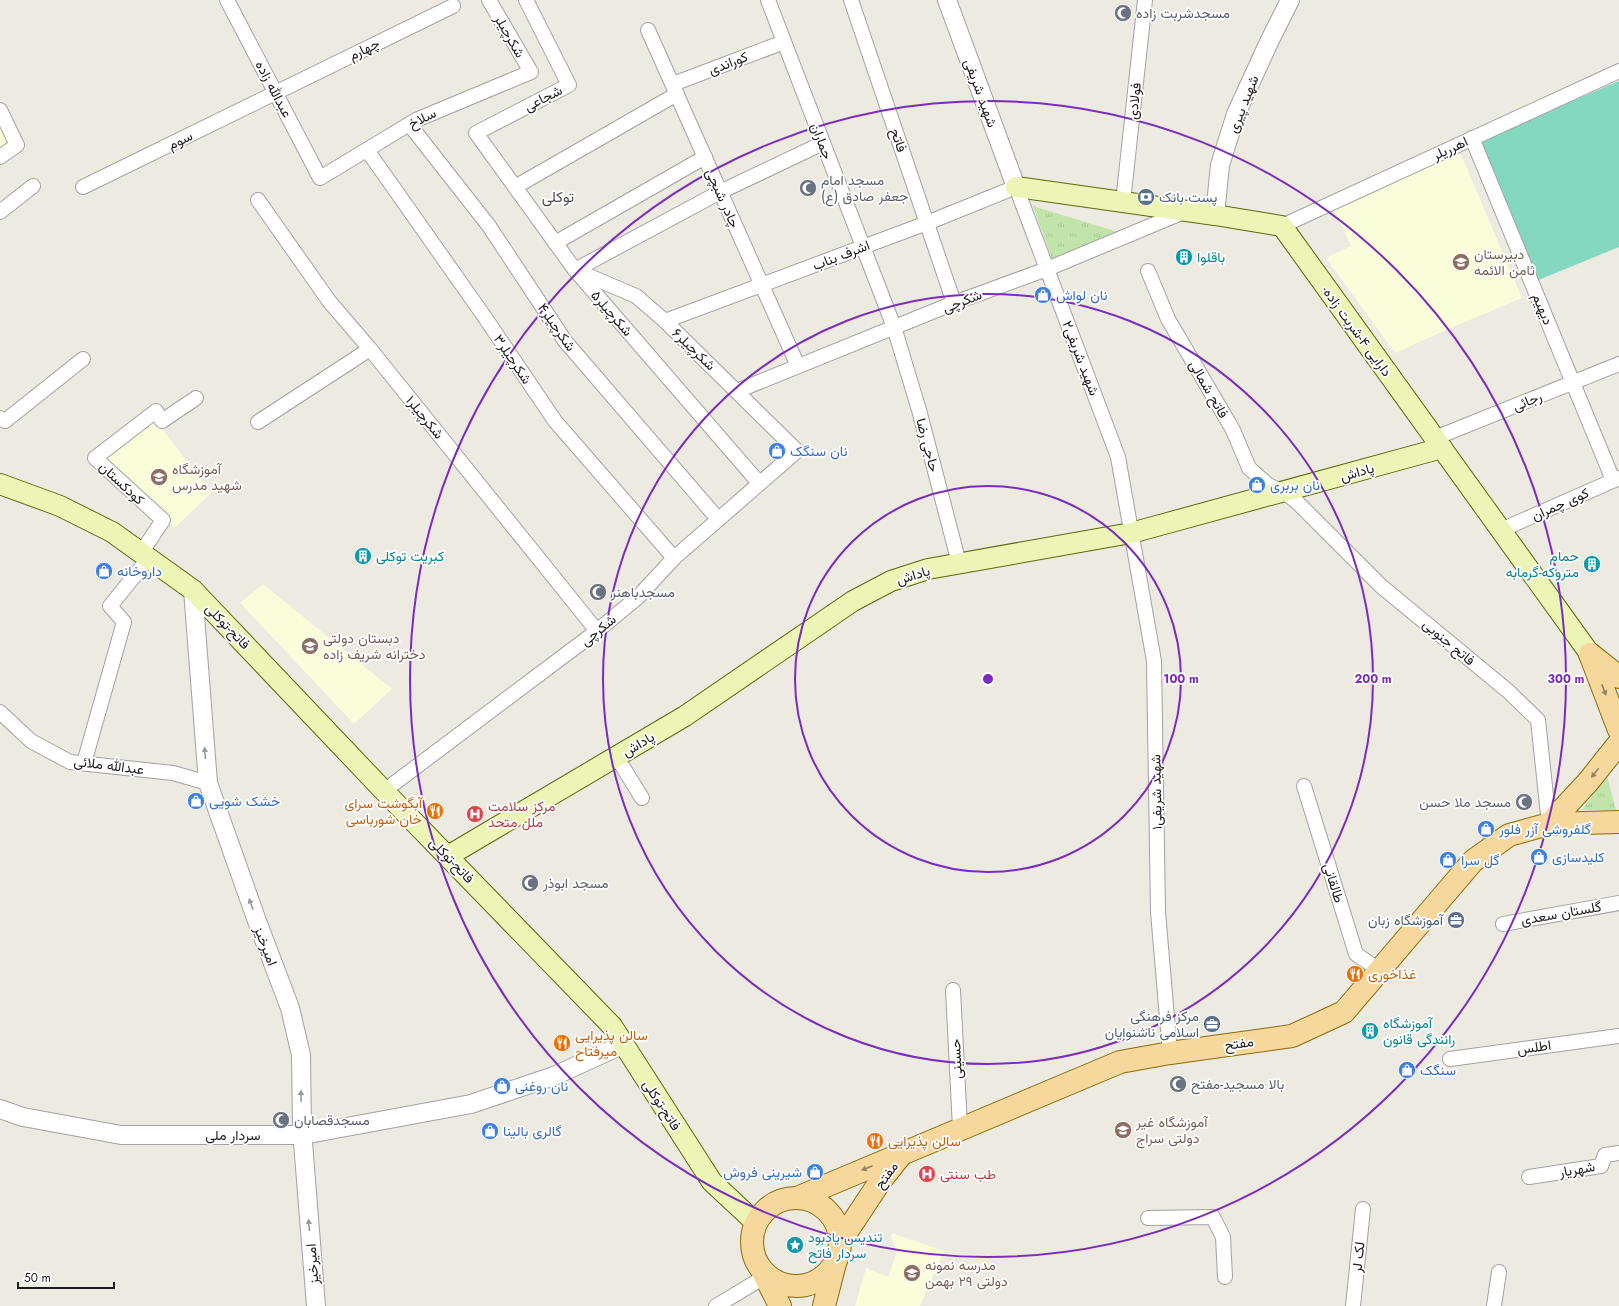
<svg xmlns="http://www.w3.org/2000/svg" width="1619" height="1306" viewBox="0 0 1619 1306" font-family="Jost,Vazirmatn,sans-serif">
<style>
.education{fill:#f9fdda}
.grass{fill:url(#grass-tufts)}
.pitch{fill:#83d8bf}
.lines{fill:none;stroke-linecap:round;stroke-linejoin:round}
.minor-casing{stroke:#a2a2a2;stroke-width:16}
.tertiary-casing{stroke:#a2a2a2;stroke-width:20}
.secondary-casing{stroke:#566a0b;stroke-width:22}
.primary-casing{stroke:#8a6c08;stroke-width:24}
.minor{stroke:#fff;stroke-width:14}
.tertiary{stroke:#fff;stroke-width:18}
.secondary{stroke:#ecf5b6;stroke-width:20}
.primary{stroke:#f6d89d;stroke-width:22}
.oneway{fill:#938362}
.oneway2{fill:#989898}
.ring{fill:none;stroke:#7b2cbf;stroke-width:2}
.labels{text-anchor:middle;stroke-width:3.5;stroke-linejoin:round;paint-order:stroke}
.worship-label{font-size:14px;fill:#5b616d;stroke:#fff;text-anchor:start}
.street-label{font-size:14px;fill:#1b1b1b;stroke:#fff}
.service-label{font-size:14px;fill:#4e5e75;stroke:#fff;text-anchor:end}
.education-label{font-size:14px;fill:#785e54;stroke:#fff;text-anchor:start}
.culture-label{font-size:14px;fill:#0d838f;stroke:#fff;text-anchor:start}
.shop-label{font-size:14px;fill:#366cbe;stroke:#fff;text-anchor:start}
.food-label{font-size:14px;fill:#c56008;stroke:#fff;text-anchor:start}
.health-label{font-size:14px;fill:#be3a42;stroke:#fff;text-anchor:start}
.neighbourhood-label{font-size:15px;fill:#4e4e4e;stroke:#fff}
.centre{fill:#7b2cbf;stroke:#fff;stroke-width:2}
.ring-label{font-size:12px;text-anchor:middle;font-weight:bold;fill:#7b2cbf;stroke:#fff;stroke-width:3.5;stroke-linejoin:round;paint-order:stroke}
</style>
<defs>
<pattern id="grass-tufts" width="24" height="20" patternUnits="userSpaceOnUse"><rect width="24" height="20" fill="#c0e4a9"/><path d="M3 7l-1-3M5 7V3M7 7l1-3M15 17l-1-3M17 17v-4M19 17l1-3" fill="none" stroke="#a4c391"/></pattern>
</defs>
<rect width="100%" height="100%" fill="#eceae1"/>
<g class="education">
<polygon points="0,120 11,143 0,151"/>
<polygon points="1460,152 1522,298 1446,330 1395,353 1326,258 1351,246 1334,209"/>
<polygon points="154,418 211,493 175,528 103,461"/>
<polygon points="263,584 392,689 354,724 240,603"/>
<polygon points="892,1233 944,1251 920,1306 855,1306 866,1268 888,1277 897,1252 891,1237"/>
</g>
<g class="grass">
<polygon points="1033,206 1118,232 1052,259"/>
<polygon points="1607,776 1616,810 1582,810"/>
</g>
<polygon class="pitch" points="1619,81 1619,247 1536,281 1477,142"/>
<g class="lines">
<defs>
<g id="minor">
<polyline points="227,0 320,178 416,120 531,72 489,0"/>
<polyline points="526,0 569,85 476,133 575,270 759,483"/>
<polyline points="768,0 894,327 919,410 959,563"/>
<polyline points="851,0 954,303"/>
<polyline points="648,30 798,366"/>
<polyline points="673,84 784,42"/>
<polyline points="0,110 17,145 0,157"/>
<polyline points="409,124 489,226 565,341 718,519"/>
<polyline points="1472,138 1613,480"/>
<polyline points="367,150 484,316 555,421 674,558"/>
<polyline points="83,187 453,6"/>
<polyline points="515,187 677,94"/>
<polyline points="258,200 329,301 370,349 597,631"/>
<polyline points="1123,202 1145,0"/>
<polyline points="0,212 33,186"/>
<polyline points="1282,226 1619,71"/>
<polyline points="555,243 705,157"/>
<polyline points="575,270 720,192 823,143"/>
<polyline points="1148,271 1168,319 1233,430 1249,468 1268,485 1284,492 1297,502 1381,586 1508,691 1538,720 1549,824"/>
<polyline points="665,321 927,223 1016,187 1118,457 1154,661 1158,912 1170,1053"/>
<polyline points="737,391 954,303 1047,269 1186,211"/>
<polyline points="0,418 5,421 83,359"/>
<polyline points="258,422 370,349"/>
<polyline points="1435,438 1619,364"/>
<polyline points="1501,530 1619,478"/>
<polyline points="141,553 163,520 95,458 156,411 162,421 196,398"/>
<polyline points="0,712 31,741 70,762 173,773 208,783"/>
<polyline points="616,756 642,798"/>
<polyline points="84,763 124,622 110,606 149,558"/>
<polyline points="1304,786 1356,954 1379,970"/>
<polyline points="384,791 597,631 638,597 674,558 797,451 665,321 636,296 575,270"/>
<polyline points="1503,924 1619,903"/>
<polyline points="953,990 960,1128"/>
<polyline points="1450,1059 1619,1036"/>
<polyline points="1529,1177 1601,1166 1605,1155 1619,1153"/>
<polyline points="1148,1218 1213,1217 1223,1237 1225,1277"/>
<polyline points="716,1306 766,1276"/>
<polyline points="1353,1306 1363,1209"/>
<polyline points="1494,1306 1499,1272"/>
</g>
<g id="tertiary">
<polyline points="947,0 1016,187"/>
<polyline points="1215,215 1220,165 1236,114 1270,40 1290,0"/>
<polyline points="193,590 208,783 257,921 290,1008 301,1055 302,1130 316,1306"/>
<polyline points="0,1109 23,1117 121,1135 303,1135 471,1104 554,1076 624,1044"/>
</g>
<g id="secondary">
<polyline points="1016,187 1215,215 1282,226 1590,654"/>
<polyline points="0,484 60,506 112,532 193,590 384,791 612,1026 712,1182 756,1223"/>
<polyline points="448,856 685,716 853,601 891,581 928,569 1131,533 1442,448"/>
</g>
<g id="primary">
<polyline points="1590,654 1619,730"/>
<polyline points="1590,654 1619,677"/>
<polyline points="1549,824 1588,782 1619,743"/>
<polyline points="797,1198 1120,1062 1170,1053 1292,1036 1344,1012 1473,861 1509,835 1549,824 1619,822"/>
<circle cx="796" cy="1242" r="44"/>
<polyline points="840,1242 881,1180 901,1155"/>
<polyline points="763,1272 780,1306"/>
<polyline points="824,1306 835,1263"/>
</g>
</defs>
<use href="#minor" class="minor-casing"/>
<use href="#tertiary" class="tertiary-casing"/>
<use href="#secondary" class="secondary-casing"/>
<use href="#primary" class="primary-casing"/>
<use href="#minor" class="minor"/>
<use href="#tertiary" class="tertiary"/>
<use href="#secondary" class="secondary"/>
<use href="#primary" class="primary"/>
</g>
<defs><path id="oneway-solid" d="M-6-.8H1V-3.2L6.5 0L1 3.2V.8H-6Z"/></defs>
<g class="oneway">
<use href="#oneway-solid" transform="translate(1604 690) rotate(69)"/>
<use href="#oneway-solid" transform="translate(1595 773) rotate(128)"/>
<use href="#oneway-solid" transform="translate(867 1168) rotate(157)"/>
</g>
<g class="oneway2">
<use href="#oneway-solid" transform="translate(205 753) rotate(-94)"/>
<use href="#oneway-solid" transform="translate(251 904) rotate(-110)"/>
<use href="#oneway-solid" transform="translate(301 1096) rotate(-91)"/>
<use href="#oneway-solid" transform="translate(309 1225) rotate(-94)"/>
</g>
<g class="ring">
<circle cx="988" cy="679" r="193"/>
<circle cx="988" cy="679" r="385"/>
<circle cx="988" cy="679" r="578"/>
</g>
<defs>
<symbol id="mosque-disc" viewBox="-11 -11 22 22"><circle r="9.5" fill="#6b7280" stroke="#fff"/><path d="M3.5-4.9A6 6 0 1 0 3.5 4.9A5 5 0 1 1 3.5-4.9Z" fill="#fff"/></symbol>
<symbol id="bank-disc" viewBox="-11 -11 22 22"><circle r="9.5" fill="#5c6f8a" stroke="#fff"/><path d="M-6-4H6V4H-6ZM0-2.3a2.3 2.3 0 1 0 0 4.6a2.3 2.3 0 1 0 0-4.6Z" fill="#fff"/></symbol>
<symbol id="building-disc" viewBox="-11 -11 22 22"><circle r="9.5" fill="#0f9aa8" stroke="#fff"/><path d="M-4-6H4V6H1V3H-1V6H-4ZM-2.5-4.3h1.7v1.8h-1.7ZM.8-4.3h1.7v1.8H.8ZM-2.5-1h1.7V.8h-1.7ZM.8-1h1.7V.8H.8Z" fill="#fff"/></symbol>
<symbol id="school-disc" viewBox="-11 -11 22 22"><circle r="9.5" fill="#8d6e63" stroke="#fff"/><path d="M0-5L7-2L0 1L-7-2ZM-4 1L0 2.5L4 1V4Q0 6-4 4Z" fill="#fff"/></symbol>
<symbol id="shop-disc" viewBox="-11 -11 22 22"><circle r="9.5" fill="#3f7fe0" stroke="#fff"/><path d="M-5-2.5h2.3a2.7 3.5 0 0 1 5.4 0H5L5.5 6h-11ZM-1.5-2.5h3a1.5 2.3 0 0 0-3 0Z" fill="#fff"/></symbol>
<symbol id="restaurant-disc" viewBox="-11 -11 22 22"><circle r="9.5" fill="#e8710a" stroke="#fff"/><path d="M-5-6h1v4h1v-4h1v4h1v-4h1v5L-1.5 .5V6h-2V.5L-5-1ZM5-6V6H3V1.5H1.5Q1.5-4 5-6Z" fill="#fff"/></symbol>
<symbol id="hospital-disc" viewBox="-11 -11 22 22"><circle r="9.5" fill="#e0444e" stroke="#fff"/><path d="M-5-5h3v3.5h4V-5h3V5h-3V1.5h-4V5h-3Z" fill="#fff"/></symbol>
<symbol id="office-disc" viewBox="-11 -11 22 22"><circle r="9.5" fill="#5c6f8a" stroke="#fff"/><path d="M-6-3h4V-5.5h4V-3h4V5H-6ZM-1-4.5V-3h2v-1.5ZM-6 0V1H6V0Z" fill="#fff"/></symbol>
<symbol id="sight-disc" viewBox="-11 -11 22 22"><circle r="9.5" fill="#0f9aa8" stroke="#fff"/><path d="M0-6L1.8-2.2L6-1.7L2.9 1.2L3.7 5.4L0 3.3L-3.7 5.4L-2.9 1.2L-6-1.7L-1.8-2.2Z" fill="#fff"/></symbol>
</defs>
<g fill-rule="evenodd">
<use href="#mosque-disc" x="1113" y="3" width="20" height="20"/>
<use href="#mosque-disc" x="798" y="178" width="20" height="20"/>
<use href="#bank-disc" x="1136" y="187" width="20" height="20"/>
<use href="#building-disc" x="1174" y="247" width="20" height="20"/>
<use href="#school-disc" x="1451" y="252" width="20" height="20"/>
<use href="#shop-disc" x="1033" y="285" width="20" height="20"/>
<use href="#shop-disc" x="767" y="441" width="20" height="20"/>
<use href="#school-disc" x="149" y="467" width="20" height="20"/>
<use href="#shop-disc" x="1247" y="475" width="20" height="20"/>
<use href="#building-disc" x="353" y="546" width="20" height="20"/>
<use href="#building-disc" x="1582" y="554" width="20" height="20"/>
<use href="#shop-disc" x="94" y="561" width="20" height="20"/>
<use href="#mosque-disc" x="588" y="582" width="20" height="20"/>
<use href="#school-disc" x="300" y="636" width="20" height="20"/>
<use href="#shop-disc" x="186" y="791" width="20" height="20"/>
<use href="#mosque-disc" x="1514" y="792" width="20" height="20"/>
<use href="#restaurant-disc" x="425" y="801" width="20" height="20"/>
<use href="#hospital-disc" x="465" y="804" width="20" height="20"/>
<use href="#shop-disc" x="1476" y="819" width="20" height="20"/>
<use href="#shop-disc" x="1529" y="847" width="20" height="20"/>
<use href="#shop-disc" x="1438" y="850" width="20" height="20"/>
<use href="#mosque-disc" x="520" y="873" width="20" height="20"/>
<use href="#office-disc" x="1446" y="910" width="20" height="20"/>
<use href="#restaurant-disc" x="1345" y="964" width="20" height="20"/>
<use href="#office-disc" x="1202" y="1014" width="20" height="20"/>
<use href="#building-disc" x="1360" y="1021" width="20" height="20"/>
<use href="#restaurant-disc" x="552" y="1033" width="20" height="20"/>
<use href="#shop-disc" x="1397" y="1060" width="20" height="20"/>
<use href="#mosque-disc" x="1168" y="1074" width="20" height="20"/>
<use href="#shop-disc" x="492" y="1076" width="20" height="20"/>
<use href="#mosque-disc" x="271" y="1110" width="20" height="20"/>
<use href="#school-disc" x="1113" y="1120" width="20" height="20"/>
<use href="#shop-disc" x="480" y="1121" width="20" height="20"/>
<use href="#restaurant-disc" x="865" y="1131" width="20" height="20"/>
<use href="#shop-disc" x="805" y="1162" width="20" height="20"/>
<use href="#hospital-disc" x="917" y="1164" width="20" height="20"/>
<use href="#sight-disc" x="785" y="1235" width="20" height="20"/>
<use href="#school-disc" x="902" y="1263" width="20" height="20"/>
</g>
<g class="labels">
<g class="worship-label">
<text x="1136" y="18">مسجدشربت زاده</text>
<text x="821" y="185">مسجد امام<tspan x="821" dy="16">جعفر صادق (ع)</tspan></text>
<text x="611" y="597">مسجدباهنر</text>
<text x="1511" y="807" text-anchor="end">مسجد ملا حسن</text>
<text x="543" y="888">مسجد ابوذر</text>
<text x="1191" y="1089">بالا مسجید-مفتح</text>
<text x="294" y="1125">مسجدقصابان</text>
</g>
<g class="street-label">
<text transform="translate(510 36) rotate(60)" y="5">شکرچیلر</text>
<text transform="translate(364 49) rotate(-26)" y="5">چهارم</text>
<text transform="translate(728 63) rotate(-21)" y="5">کوراندی</text>
<text transform="translate(274 89) rotate(62)" y="5">عبدالله زاده</text>
<text transform="translate(981 93) rotate(70)" y="5">شهید شریفى</text>
<text transform="translate(543 98) rotate(-27)" y="5">شجاعی</text>
<text transform="translate(1134 101) rotate(-84)" y="5">فولادی</text>
<text transform="translate(1243 104) rotate(-68)" y="5">شهید پیری</text>
<text transform="translate(422 118) rotate(-26)" y="5">سلاخ</text>
<text transform="translate(180 140) rotate(-26)" y="5">سوم</text>
<text transform="translate(899 140) rotate(71)" y="5">فاتح</text>
<text transform="translate(822 141) rotate(69)" y="5">جماران</text>
<text transform="translate(1450 148) rotate(-25)" y="5">اهرریلر</text>
<text transform="translate(723 198) rotate(66)" y="5">چادر شبچی</text>
<text transform="translate(841 255) rotate(-21)" y="5">اشرف بناب</text>
<text transform="translate(962 301) rotate(-21)" y="5">شکرچی</text>
<text transform="translate(1543 309) rotate(68)" y="5">دیهیم</text>
<text transform="translate(612 313) rotate(49)" y="5">شکرچیلر۵</text>
<text transform="translate(557 327) rotate(55)" y="5">شکرچیلر۴</text>
<text transform="translate(1357 331) rotate(54)" y="5">-دارایی ۴-شربت زاده</text>
<text transform="translate(694 349) rotate(44)" y="5">شکرچیلر۶</text>
<text transform="translate(1081 358) rotate(69)" y="5">شهید شریفی۲</text>
<text transform="translate(513 359) rotate(56)" y="5">شکرچیلر۳</text>
<text transform="translate(1209 389) rotate(60)" y="5">فاتح شمالی</text>
<text transform="translate(1527 401) rotate(-22)" y="5">رجائی</text>
<text transform="translate(425 417) rotate(51)" y="5">شکرچیلر۱</text>
<text transform="translate(928 445) rotate(75)" y="5">حاجی رضا</text>
<text transform="translate(1357 472) rotate(-16)" y="5">پاداش</text>
<text transform="translate(122 483) rotate(43)" y="5">کودکستان</text>
<text transform="translate(1560 504) rotate(-24)" y="5">کوی چمران</text>
<text transform="translate(913 575) rotate(-17)" y="5">پاداش</text>
<text transform="translate(228 626) rotate(46)" y="5">فاتح-توکلی</text>
<text transform="translate(598 630) rotate(-39)" y="5">شکرچی</text>
<text transform="translate(1449 642) rotate(40)" y="5">فاتح جنوبی</text>
<text transform="translate(638 744) rotate(-31)" y="5">پاداش</text>
<text transform="translate(109 765) rotate(7)" y="5">عبدالله ملائی</text>
<text transform="translate(1156 792) rotate(-91)" y="5">شهید شریفی۱</text>
<text transform="translate(452 860) rotate(46)" y="5">فاتح-توکلی</text>
<text transform="translate(1334 883) rotate(73)" y="5">طالقانی</text>
<text transform="translate(1561 913) rotate(-10)" y="5">گلستان سعدی</text>
<text transform="translate(266 946) rotate(69)" y="5">امیرخیز</text>
<text transform="translate(1239 1043) rotate(-8)" y="5">مفتح</text>
<text transform="translate(1534 1047) rotate(-8)" y="5">اطلس</text>
<text transform="translate(956 1059) rotate(-93)" y="5">حسینی</text>
<text transform="translate(662 1105) rotate(57)" y="5">فاتح-توکلی</text>
<text x="233" y="1140">سردار ملی</text>
<text transform="translate(1577 1169) rotate(-10)" y="5">شهریار</text>
<text transform="translate(886 1175) rotate(-53)" y="5">مفتح</text>
<text transform="translate(1358 1257) rotate(-84)" y="5">لک لر</text>
<text transform="translate(312 1264) rotate(-94)" y="5">امیرخیز</text>
</g>
<g class="service-label">
<text x="1159" y="202" text-anchor="start">پست بانک</text>
<text x="1443" y="925">آموزشگاه زبان</text>
<text x="1199" y="1021">مرکز فرهنگی<tspan x="1199" dy="16">اسلامی ناشنوایان</tspan></text>
</g>
<g class="education-label">
<text x="1474" y="259">دبیرستان<tspan x="1474" dy="16">ثامن الائمه</tspan></text>
<text x="172" y="474">آموزشگاه<tspan x="172" dy="16">شهید مدرس</tspan></text>
<text x="323" y="643">دبستان دولتی<tspan x="323" dy="16">دخترانه شریف زاده</tspan></text>
<text x="1136" y="1127">آموزشگاه غیر<tspan x="1136" dy="16">دولتی سراج</tspan></text>
<text x="925" y="1270">مدرسه نمونه<tspan x="925" dy="16">دولتی ۲۹ بهمن</tspan></text>
</g>
<g class="culture-label">
<text x="1197" y="262">باقلوا</text>
<text x="376" y="561">کبریت توکلی</text>
<text x="1579" y="561" text-anchor="end">حمام<tspan x="1579" dy="16">متروکه-گرمابه</tspan></text>
<text x="1383" y="1028">آموزشگاه<tspan x="1383" dy="16">رانندگی قانون</tspan></text>
<text x="808" y="1242">تندیس یادبود<tspan x="808" dy="16">سردار فاتح</tspan></text>
</g>
<g class="shop-label">
<text x="1056" y="300">نان لواش</text>
<text x="790" y="456">نان سنگک</text>
<text x="1270" y="490">نان بربری</text>
<text x="117" y="576">داروخانه</text>
<text x="209" y="806">خشک شویی</text>
<text x="1499" y="834">گلفروشی آزر فلور</text>
<text x="1552" y="862">کلیدسازی</text>
<text x="1461" y="865">گل سرا</text>
<text x="1420" y="1075">سنگک</text>
<text x="515" y="1091">نان روغنی</text>
<text x="503" y="1136">گالری بالینا</text>
<text x="802" y="1177" text-anchor="end">شیرینی فروش</text>
</g>
<g class="food-label">
<text x="422" y="808" text-anchor="end">آبگوشت سرای<tspan x="422" dy="16">خان شورباسی</tspan></text>
<text x="1368" y="979">غذاخوری</text>
<text x="575" y="1040">سالن پذیرایی<tspan x="575" dy="16">میرفتاح</tspan></text>
<text x="888" y="1146">سالن پذیرایی</text>
</g>
<g class="health-label">
<text x="488" y="811">مرکز سلامت<tspan x="488" dy="16">ملل متحد</tspan></text>
<text x="940" y="1179">طب سنتی</text>
</g>
<g class="neighbourhood-label">
<text x="558" y="202">توکلی</text>
</g>
</g>
<circle cx="988" cy="679" r="6" class="centre"/>
<g class="ring-label">
<text x="1181" y="683">100 m</text>
<text x="1373" y="683">200 m</text>
<text x="1566" y="683">300 m</text>
</g>
<path d="M18 1282v6h96v-6" fill="none" stroke="#1b1b1b" stroke-width="2"/>
<text x="24" y="1282" font-size="12" fill="#1b1b1b" stroke="#ffffff" stroke-width="3" paint-order="stroke">50 m</text>
</svg>
